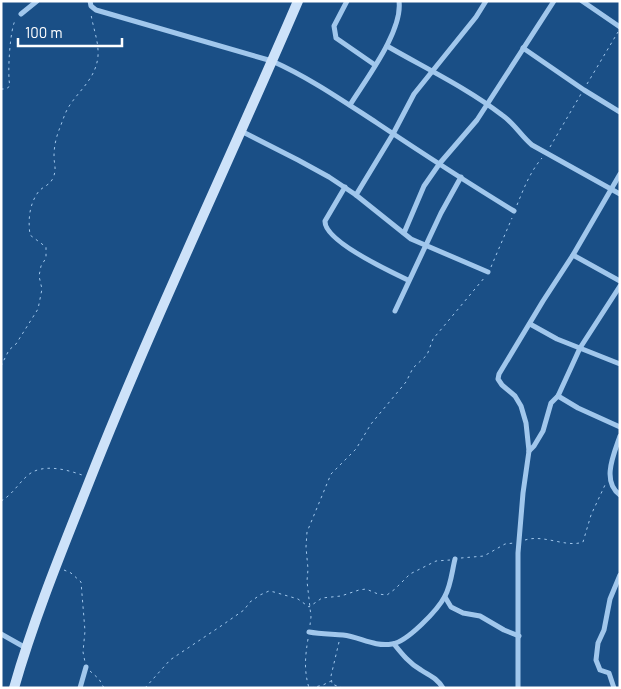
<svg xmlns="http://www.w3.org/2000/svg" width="621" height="689" viewBox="0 0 621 689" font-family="Barlow,sans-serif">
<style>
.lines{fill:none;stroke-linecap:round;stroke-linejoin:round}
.path{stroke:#a1c7ec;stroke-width:1;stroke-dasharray:2.5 4;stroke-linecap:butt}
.minor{stroke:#a1c7ec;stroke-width:5}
.secondary{stroke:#cde2f9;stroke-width:10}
</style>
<rect width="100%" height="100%" fill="#1a4f86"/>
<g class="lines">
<g class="path">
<polyline points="587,84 618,32"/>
<path d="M1,89H6L10,86C7,76 10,26 16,19"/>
<polyline points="550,147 581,94"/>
<path d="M517,205C524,188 530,172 542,158"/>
<polyline points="491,267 512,218"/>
<path d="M1,366L9,350L16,344L38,309L42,289L39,276L41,266L46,258V247L30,235C28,220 29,204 39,191C44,186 50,185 53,178C57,169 54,165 54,156C54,147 56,138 59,130C62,123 64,115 68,108C78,91 96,79 98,56C99,42 93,28 91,14"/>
<path d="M1,501C12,495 18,484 27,476C41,463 65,469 82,475"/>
<path d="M525,540C544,534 566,548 583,542L591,515L605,485"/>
<polyline points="461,558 484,556 505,544 514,543"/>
<polyline points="64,570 71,573 81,582 85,631 83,652 85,662"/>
<polyline points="310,625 311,617 307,581 308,569 306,547 307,532 331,474 356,449 371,424 406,382 413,368 427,355 433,339 485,277"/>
<path d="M308,639C305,657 304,671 309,688"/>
<polyline points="339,642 331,676 332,684 342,688"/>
<polyline points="90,671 99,679 104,688"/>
<polyline points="145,688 170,660 221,626 244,610 250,602 260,595 269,591 274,592 298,599 309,607 322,598 341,596 359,590 366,589 378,594 387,595 395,589 410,574 436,561 450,560"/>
<polyline points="311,688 323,685 331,681"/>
</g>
<g class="minor">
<path d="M90,1L91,6L96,10L272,61C310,78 343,101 377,123C422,153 468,183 514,211"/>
<polyline points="347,1 334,26 336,38 375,65"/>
<polyline points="582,1 620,27"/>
<polyline points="21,14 37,1"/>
<path d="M387,46C425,68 467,88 502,115C514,123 521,136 532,145L620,194"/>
<polyline points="523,48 584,90 620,112"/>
<path d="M350,105C366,79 403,31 399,1"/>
<polyline points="241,131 298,160 329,177 356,195 411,239 488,272"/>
<path d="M345,187L325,221C324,241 391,272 408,280"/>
<polyline points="356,195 393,134 414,94 476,17 486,1"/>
<polyline points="404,233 424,186 440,163 477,120 554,1"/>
<polyline points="573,255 620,281"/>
<polyline points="395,311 441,213 461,177"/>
<polyline points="530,324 557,339 620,364"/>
<polyline points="558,396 578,408 620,427"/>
<path d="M620,436C614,454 601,481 620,495"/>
<polyline points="529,451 534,446 543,431 551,403 558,396 580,348 620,286"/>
<polyline points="445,597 451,607 463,613 480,616 504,630 519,636"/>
<path d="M309,632C320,634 332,634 343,635C360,637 374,647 392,644C407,642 438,610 445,596C451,585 452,571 455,559"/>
<polyline points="1,634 26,648"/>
<path d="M394,644C402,654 410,664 421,670C430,676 437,678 443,688"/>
<polyline points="80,688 86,667"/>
<polyline points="518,688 518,553 523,493 529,451 526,423 521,406 515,396 502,385 498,379 499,374 543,301 573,255 620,174"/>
<polyline points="614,688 609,673 600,670 596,660 598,643 604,630 610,599 620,575"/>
</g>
<path class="secondary" d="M14,688C34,618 62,550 89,482C153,320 229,162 298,1"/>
</g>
<rect width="621" height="689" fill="none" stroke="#ffffff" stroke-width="5"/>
<path d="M18 38v8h104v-8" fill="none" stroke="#ffffff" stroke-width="2.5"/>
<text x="25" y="38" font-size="15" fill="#ffffff" stroke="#1a4f86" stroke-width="4" paint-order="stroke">100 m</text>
</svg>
